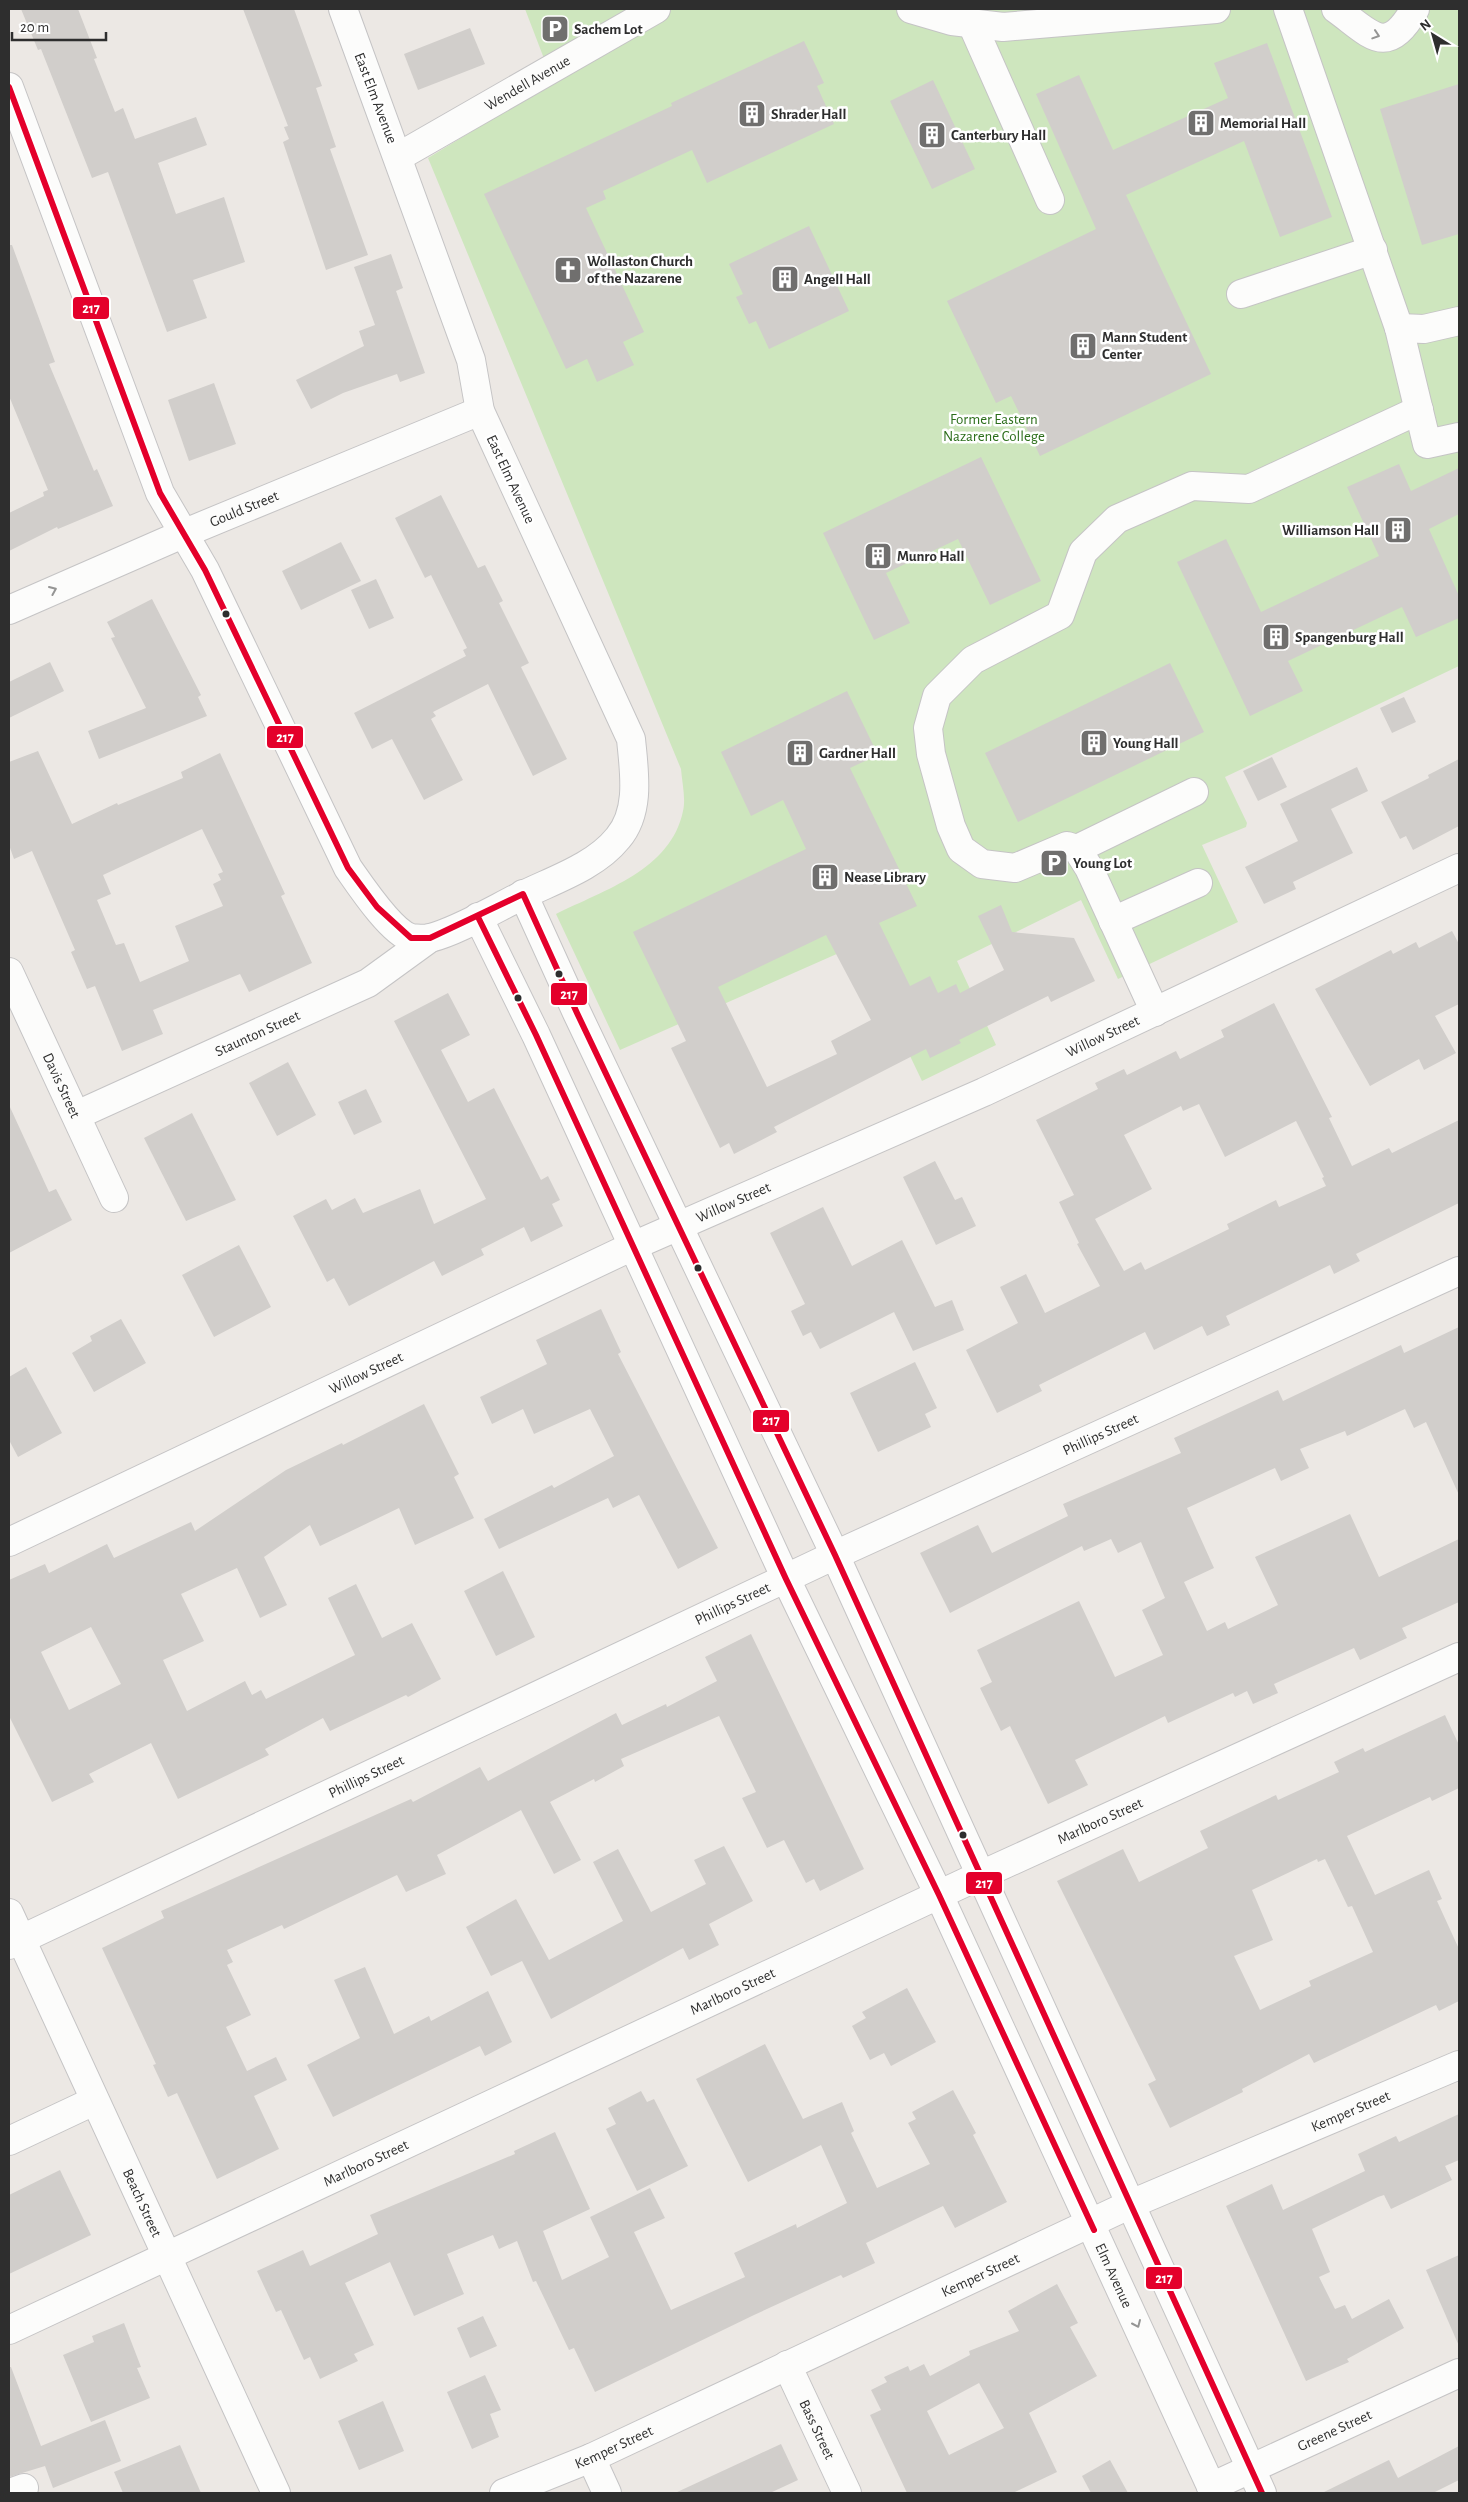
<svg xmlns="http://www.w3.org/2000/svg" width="1468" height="2502" viewBox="0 0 1468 2502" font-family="'Alegreya Sans',sans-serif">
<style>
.green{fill:#cee6be}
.building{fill:#d1cecb;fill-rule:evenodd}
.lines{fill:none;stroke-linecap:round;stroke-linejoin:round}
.minor-casing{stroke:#c5c4c5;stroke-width:30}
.minor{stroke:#fcfcfb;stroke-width:28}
.bus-1-casing{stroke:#fff;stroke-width:10}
.bus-1{stroke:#e4002b;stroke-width:6}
.oneway{stroke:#959594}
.bus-dot{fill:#2e2e2e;stroke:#fff;stroke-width:2}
.labels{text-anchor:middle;stroke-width:5;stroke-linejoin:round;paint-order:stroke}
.poi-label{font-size:15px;font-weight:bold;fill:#2e2e2e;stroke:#fff;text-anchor:start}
.street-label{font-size:15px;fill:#2e2e2e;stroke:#fff}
.park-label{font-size:15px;fill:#2c6e1b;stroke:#fff}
.line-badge{stroke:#fff;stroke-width:2}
.badge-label{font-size:14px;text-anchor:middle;font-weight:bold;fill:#fff}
</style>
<rect width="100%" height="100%" fill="#ece8e4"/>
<path class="green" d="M525,9H1459V666L1225,777L1247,823L1246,827L1202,845L1238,922L1118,979L1081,900L957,961L996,1045L922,1081L857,945L620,1050L556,914C604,890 671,870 683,811C686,799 682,782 681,769L428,158L553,82Z"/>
<g class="building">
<polygon points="21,9 78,9 97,58 94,59 115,112 123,108 135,139 196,117 207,145 158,163 176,214 224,197 245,262 193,280 207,318 167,332 108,172 92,178 41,49 38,50"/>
<polygon points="243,9 294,9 322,86 316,88 336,147 330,149 368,255 326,270 283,142 289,139 284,127 288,126"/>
<polygon points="470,28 485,64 418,90 404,54"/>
<polygon points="804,41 824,83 817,86 834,124 707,183 692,150 603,191 606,199 586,208 644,332 623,342 634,365 597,382 587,359 566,369 484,194 672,106 671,103"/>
<polygon points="1267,43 1332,217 1280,237 1244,141 1126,195 1211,374 1040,456 1011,396 996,403 947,301 1096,229 1036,94 1079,75 1113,150 1228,98 1214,63"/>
<polygon points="933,80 975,169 932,189 890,101"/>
<polygon points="1459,84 1459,234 1422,245 1380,109"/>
<polygon points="809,226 849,311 769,349 756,321 749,324 736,297 743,294 729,264"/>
<polygon points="9,245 12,245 55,362 49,364 94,471 97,469 113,506 58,529 57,527 9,551 9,513 44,496 43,492 48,490 9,396"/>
<polygon points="391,254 403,288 396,291 425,373 400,382 397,374 343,393 311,409 296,380 364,346 359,331 375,325 354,267"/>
<polygon points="214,383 236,444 189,461 168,400"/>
<polygon points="981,457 1041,581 990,605 958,539 886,573 910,623 874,640 823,533"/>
<polygon points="1399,464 1411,491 1459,468 1459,514 1429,529 1459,596 1459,618 1416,637 1402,607 1288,661 1303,691 1250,716 1177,562 1226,539 1261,612 1379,556 1347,487"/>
<polygon points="441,495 478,568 485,565 503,601 499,603 529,663 521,667 567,759 533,776 488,684 433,712 436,716 431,719 463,780 424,800 392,739 372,749 354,713 466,656 463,650 467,648 431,575 425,578 395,518"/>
<polygon points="341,542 361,581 301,610 282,571"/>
<polygon points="376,579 394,618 369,629 351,590"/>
<polygon points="152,599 201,695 198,697 207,716 99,759 88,731 146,708 111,638 115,637 107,622"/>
<polygon points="50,662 64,691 9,718 9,682"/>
<polygon points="1170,663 1204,732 1018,822 985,753"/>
<path d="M847,691L878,755L850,768L917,906L879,923L910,986L930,976L938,993L956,984L960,993L1004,970L978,916L1001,905L1012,932L1074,938L1095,981L1051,1002L1048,996L959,1040L961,1043L930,1058L926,1049L774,1127L777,1132L734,1154L729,1143L720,1148L671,1048L686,1041L633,932L806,849L783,800L751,816L721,752ZM826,935L871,1020L831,1041L837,1054L767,1087L718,987Z"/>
<polygon points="1404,697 1416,722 1392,733 1380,708"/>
<path d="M38,751L72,824L117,803L118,805L183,778L181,772L220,753L285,894L281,896L312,963L249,992L240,974L153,1010L163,1034L122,1051L95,986L87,989L71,952L75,950L32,851L14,859L9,845V762ZM202,829L223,872L218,874L221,880L213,884L223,906L175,926L189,961L140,982L124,943L116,945L97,900L111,894L103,875Z"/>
<polygon points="1272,757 1287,787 1258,801 1243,771"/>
<polygon points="1459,759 1459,826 1413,850 1406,836 1400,839 1381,802 1429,778 1428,775"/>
<polygon points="1357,767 1368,791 1331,809 1353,853 1293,882 1296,889 1264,904 1245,867 1298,841 1280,804"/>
<polygon points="1452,931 1459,944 1459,1004 1435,1016 1456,1053 1424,1070 1419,1059 1370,1086 1315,989 1391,950 1393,954 1416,942 1419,948"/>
<polygon points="448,993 470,1035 441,1050 468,1102 494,1088 541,1180 548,1176 560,1200 552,1204 563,1226 531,1242 524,1227 481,1249 484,1255 442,1276 434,1261 349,1306 334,1278 327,1282 293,1216 326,1199 332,1210 355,1198 363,1213 420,1189 434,1224 486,1199 394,1021"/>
<path d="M1274,1003L1332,1117L1329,1118L1352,1166L1389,1148L1392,1153L1459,1120V1203L1356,1254L1360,1261L1334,1274L1330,1265L1226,1316L1230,1325L1207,1336L1202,1326L1154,1350L1145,1332L1039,1385L1042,1391L997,1413L966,1350L1018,1323L1000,1287L1026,1274L1045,1313L1100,1286L1077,1244L1079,1243L1059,1202L1074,1195L1036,1120L1098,1089L1095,1083L1124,1069L1127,1075L1176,1051L1180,1059L1224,1037L1221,1030ZM1199,1104L1225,1157L1296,1121L1324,1177L1322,1178L1326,1186L1279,1207L1276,1200L1227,1224L1229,1229L1145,1270L1141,1262L1124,1271L1095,1219L1152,1189L1124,1135L1181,1106L1183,1111Z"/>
<polygon points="288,1062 316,1115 277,1136 249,1083"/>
<polygon points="366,1089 382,1122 354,1135 338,1102"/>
<polygon points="9,1105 49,1192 56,1189 72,1220 9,1253"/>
<polygon points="192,1113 236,1200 186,1221 144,1138"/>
<polygon points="935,1161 955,1200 962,1197 976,1226 936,1245 903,1177"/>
<polygon points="823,1207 852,1266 902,1240 935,1307 952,1300 964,1330 913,1351 894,1312 820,1349 811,1332 803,1336 791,1311 805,1304 770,1233"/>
<polygon points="239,1245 271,1307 214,1337 182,1275"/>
<polygon points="601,1309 621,1352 618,1354 718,1548 678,1569 639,1495 613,1508 608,1498 499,1549 484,1519 552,1485 554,1488 614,1456 590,1409 534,1434 523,1409 492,1424 480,1397 547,1364 536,1340"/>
<polygon points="121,1319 146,1363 94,1392 72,1353 92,1341 90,1336"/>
<polygon points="1459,1327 1459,1495 1426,1422 1414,1428 1405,1409 1347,1436 1345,1431 1300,1449 1309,1468 1281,1481 1275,1468 1187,1508 1214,1568 1184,1582 1207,1631 1225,1622 1228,1629 1278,1605 1255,1557 1350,1514 1379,1577 1459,1539 1459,1602 1402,1628 1407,1638 1360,1660 1354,1648 1274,1684 1278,1693 1253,1704 1247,1691 1235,1697 1233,1693 1168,1723 1165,1716 1075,1760 1088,1785 1048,1804 1010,1726 1001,1731 980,1688 992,1682 977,1650 1079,1601 1115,1677 1163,1655 1142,1610 1165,1598 1141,1542 1118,1553 1111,1539 1084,1551 1082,1546 950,1613 920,1553 978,1525 992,1553 1068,1516 1063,1504 1181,1453 1174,1438 1278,1390 1283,1401 1401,1345 1404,1353"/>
<polygon points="915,1362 937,1408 925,1414 931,1427 878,1452 850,1393"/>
<polygon points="26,1367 62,1433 18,1457 9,1440 9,1377"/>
<path d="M424,1404L459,1474L454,1477L474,1518L415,1545L399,1508L320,1546L310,1525L264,1557L287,1605L260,1618L237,1568L181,1594L204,1641L163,1660L187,1711L245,1681L252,1695L261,1690L266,1699L355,1655L328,1598L356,1584L382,1638L412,1623L441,1679L408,1697L406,1695L330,1731L323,1718L265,1749L269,1755L178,1799L151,1743L89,1774L94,1782L52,1802L9,1716V1580L45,1564L49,1573L107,1544L114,1558L191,1522L195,1531L286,1470L342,1443L343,1445ZM91,1627L121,1684L69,1710L41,1652Z"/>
<polygon points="503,1571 535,1637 496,1656 464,1591"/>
<polygon points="751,1634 864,1869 820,1891 814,1879 806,1883 784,1840 767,1848 742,1798 756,1792 719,1716 621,1759 624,1766 595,1782 594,1779 550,1802 581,1860 554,1874 521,1810 437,1855 446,1874 406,1892 397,1875 284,1929 282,1925 227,1950 233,1962 227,1965 251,2015 226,2027 247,2071 276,2057 287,2080 254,2096 279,2149 217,2179 177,2093 168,2097 153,2065 156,2064 102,1948 164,1918 161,1911 411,1799 413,1802 480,1767 488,1781 616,1713 622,1725 666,1704 667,1707 717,1681 705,1657"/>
<path d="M1445,1715L1459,1745V1788L1432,1801L1430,1797L1347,1836L1375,1895L1429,1870L1442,1899L1437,1901L1459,1949V2001L1439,2011L1436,2005L1314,2063L1309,2054L1242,2089L1243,2092L1170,2128L1148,2084L1156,2080L1057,1881L1123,1849L1139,1882L1208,1848L1200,1831L1276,1795L1278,1800L1339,1772L1334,1762L1363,1748L1365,1752ZM1317,1859L1318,1862L1325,1859L1348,1907L1352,1906L1373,1952L1309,1981L1311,1986L1260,2010L1234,1956L1273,1940L1252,1890Z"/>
<polygon points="724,1846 753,1901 709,1924 719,1945 689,1960 683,1948 551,2019 522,1961 491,1976 466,1927 516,1899 549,1960 623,1921 593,1862 618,1849 651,1912 706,1884 694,1860"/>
<polygon points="365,1967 394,2034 429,2016 431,2021 488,1991 512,2042 485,2056 480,2046 333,2117 307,2065 360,2038 334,1980"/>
<polygon points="907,1988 936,2042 891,2066 884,2053 870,2060 852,2026 866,2018 862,2012"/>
<polygon points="765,2044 803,2119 842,2102 854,2131 851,2133 877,2188 930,2164 908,2123 916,2119 912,2112 953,2090 976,2133 973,2135 1007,2202 955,2228 943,2206 866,2243 875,2263 843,2278 841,2275 754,2315 595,2392 574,2348 569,2350 536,2281 533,2282 517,2241 499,2249 493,2235 447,2254 464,2294 414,2316 390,2262 345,2283 374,2345 354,2354 358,2361 320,2379 310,2357 304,2360 281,2310 276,2312 257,2271 303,2250 310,2266 378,2234 370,2215 515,2154 514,2151 555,2132 590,2209 543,2231 562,2280 609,2257 590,2217 650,2188 665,2218 634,2232 671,2310 745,2277 734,2253 796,2224 797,2228 847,2203 821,2145 748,2182 696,2079"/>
<polygon points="641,2091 647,2102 654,2099 688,2166 637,2191 606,2129 616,2124 608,2108"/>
<polygon points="1459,2114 1459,2160 1445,2166 1452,2180 1391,2209 1384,2195 1378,2197 1312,2229 1330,2272 1319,2277 1335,2309 1345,2305 1352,2319 1389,2299 1404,2328 1347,2359 1349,2362 1306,2381 1226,2206 1272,2184 1283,2210 1365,2171 1358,2154 1396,2136 1399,2142"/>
<polygon points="60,2170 91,2235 9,2274 9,2195"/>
<polygon points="1459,2255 1459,2346 1426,2270"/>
<path d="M1057,2284L1078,2323L1070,2327L1097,2376L1029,2413L1057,2472L1013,2493H907L870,2415L881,2410L871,2390L887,2382L884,2377L908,2366L910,2371L924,2364L930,2376L970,2355L969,2351L1019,2331L1008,2311ZM979,2383L1004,2428L949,2455L927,2411Z"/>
<polygon points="483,2316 497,2346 470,2358 457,2328"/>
<polygon points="124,2323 141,2367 137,2368 150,2398 91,2422 63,2355 94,2342 92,2336"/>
<polygon points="9,2367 11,2367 41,2446 105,2420 121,2461 53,2488 45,2466 9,2477"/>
<polygon points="485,2375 501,2410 490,2414 499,2437 472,2449 447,2392"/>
<polygon points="383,2401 404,2451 359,2470 338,2421"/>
<polygon points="781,2444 798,2480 770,2493 675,2493"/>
<polygon points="180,2445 201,2493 123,2493 114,2472"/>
<polygon points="1459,2446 1459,2480 1433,2493 1322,2493 1389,2460 1398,2478"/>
<polygon points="1110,2460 1128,2493 1091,2493 1082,2476"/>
</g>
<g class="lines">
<defs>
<g id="minor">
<polyline points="911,9 952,21 1003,27 1216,9"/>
<polyline points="1288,9 1399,328 1427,444 1459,437"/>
<path d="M1336,9C1372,35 1386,58 1415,9"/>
<polyline points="972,24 1050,200"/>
<path d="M9,87L160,493L205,570L348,868C360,885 391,932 411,938C416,939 426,939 430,938C455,932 493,910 517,898C550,881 594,868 618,838C641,811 634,771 631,739L480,411L471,360L343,9"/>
<path id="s1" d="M398,157L656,9"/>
<polyline points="1241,294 1373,250"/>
<polyline points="1399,328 1424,329 1459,321"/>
<path id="s2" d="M9,610L185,533L480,411"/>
<polyline points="1077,849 1194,792"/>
<polyline points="523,894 577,1013 835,1555 1262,2493"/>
<path id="s3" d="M478,917L536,1035L786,1579L939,1895L1214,2493"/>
<polyline points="1113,921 1198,883"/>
<path id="s4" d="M9,972L114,1198"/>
<polyline points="1155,1012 1089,868 1077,849 1067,846 1015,868 982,864 961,849 951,826 931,754 928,728 937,696 973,660 1060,615 1083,552 1117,519 1192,486 1249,489 1419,410"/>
<path id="s5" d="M77,1115L368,983L430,938"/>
<path id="s6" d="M9,1542L633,1246L984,1092L1459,868"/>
<path id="s7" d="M9,1913L276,2493"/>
<path id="s8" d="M9,1945L835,1555L1459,1271"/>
<polyline points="9,2141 94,2101"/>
<path id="s9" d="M9,2330L981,1875L1459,1657"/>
<path id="s10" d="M787,2365L847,2493"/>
<polyline points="591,2458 607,2493"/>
<path id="s11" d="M1211,2487L1459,2373"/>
<polyline points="10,2493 24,2488"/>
<path id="s12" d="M504,2493L591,2458L1131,2204L1459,2065"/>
</g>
</defs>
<use href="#minor" class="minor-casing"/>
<use href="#minor" class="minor"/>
<defs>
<g id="bus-1">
<polyline points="9,87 160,493 205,570 348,868 377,907 411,938 430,938 523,894 577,1013 835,1555 1262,2493"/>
<polyline points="478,917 536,1035 786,1579 939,1895 1094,2230"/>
</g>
</defs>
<use href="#bus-1" class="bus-1-casing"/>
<use href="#bus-1" class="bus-1"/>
</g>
<defs><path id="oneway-chevron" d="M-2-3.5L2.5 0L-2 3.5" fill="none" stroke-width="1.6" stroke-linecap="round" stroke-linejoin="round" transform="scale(1.25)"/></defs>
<g class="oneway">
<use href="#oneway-chevron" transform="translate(1376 35) rotate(18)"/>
<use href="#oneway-chevron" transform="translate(53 590) rotate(-23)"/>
<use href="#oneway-chevron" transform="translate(1137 2324) rotate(66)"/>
</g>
<defs>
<symbol id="parking-square" viewBox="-11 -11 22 22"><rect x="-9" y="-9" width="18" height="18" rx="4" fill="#706f6e" stroke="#fff"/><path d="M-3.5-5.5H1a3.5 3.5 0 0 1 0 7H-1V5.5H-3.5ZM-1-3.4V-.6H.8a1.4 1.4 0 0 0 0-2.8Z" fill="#fff"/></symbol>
<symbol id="building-square" viewBox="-11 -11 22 22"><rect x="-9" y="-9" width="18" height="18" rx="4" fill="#706f6e" stroke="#fff"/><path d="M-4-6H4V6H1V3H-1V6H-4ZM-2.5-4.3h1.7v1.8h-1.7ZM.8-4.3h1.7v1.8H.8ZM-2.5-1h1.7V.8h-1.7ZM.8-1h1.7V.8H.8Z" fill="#fff"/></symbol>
<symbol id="church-square" viewBox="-11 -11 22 22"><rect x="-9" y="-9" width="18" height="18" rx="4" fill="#706f6e" stroke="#fff"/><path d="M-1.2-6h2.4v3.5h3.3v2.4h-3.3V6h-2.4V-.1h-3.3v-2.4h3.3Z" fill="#fff"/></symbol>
</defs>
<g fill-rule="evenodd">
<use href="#parking-square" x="539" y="13" width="32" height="32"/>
<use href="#building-square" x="736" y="98" width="32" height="32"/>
<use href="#building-square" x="1185" y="107" width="32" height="32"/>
<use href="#building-square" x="916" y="119" width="32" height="32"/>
<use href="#church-square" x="552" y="254" width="32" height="32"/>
<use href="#building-square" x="769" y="263" width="32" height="32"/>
<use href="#building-square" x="1067" y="330" width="32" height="32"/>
<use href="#building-square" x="1382" y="514" width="32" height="32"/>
<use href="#building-square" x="862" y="540" width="32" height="32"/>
<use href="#building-square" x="1260" y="621" width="32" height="32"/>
<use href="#building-square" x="1078" y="727" width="32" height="32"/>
<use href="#building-square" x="784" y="737" width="32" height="32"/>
<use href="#parking-square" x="1038" y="847" width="32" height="32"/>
<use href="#building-square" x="809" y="861" width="32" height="32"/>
</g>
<g class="bus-dot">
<circle cx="226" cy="614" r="4.5"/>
<circle cx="559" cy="974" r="4.5"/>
<circle cx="518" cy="998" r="4.5"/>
<circle cx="698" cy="1268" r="4.5"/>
<circle cx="963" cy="1835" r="4.5"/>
</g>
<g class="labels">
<g class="poi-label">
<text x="574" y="34">Sachem Lot</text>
<text x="771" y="119">Shrader Hall</text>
<text x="1220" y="128">Memorial Hall</text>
<text x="951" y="140">Canterbury Hall</text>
<text x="587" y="266">Wollaston Church<tspan x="587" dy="17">of the Nazarene</tspan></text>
<text x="804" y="284">Angell Hall</text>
<text x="1102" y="342">Mann Student<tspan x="1102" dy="17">Center</tspan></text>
<text x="1379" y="535" text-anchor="end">Williamson Hall</text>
<text x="897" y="561">Munro Hall</text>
<text x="1295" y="642">Spangenburg Hall</text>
<text x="1113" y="748">Young Hall</text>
<text x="819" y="758">Gardner Hall</text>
<text x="1073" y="868">Young Lot</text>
<text x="844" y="882">Nease Library</text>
</g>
<g class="street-label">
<text dy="5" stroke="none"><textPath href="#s1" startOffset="149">Wendell Avenue</textPath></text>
<text transform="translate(376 98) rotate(69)" y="5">East Elm Avenue</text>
<text transform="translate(511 479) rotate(65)" y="5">East Elm Avenue</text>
<text dy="5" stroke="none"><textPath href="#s2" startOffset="256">Gould Street</textPath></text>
<text dy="5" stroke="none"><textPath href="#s5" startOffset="198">Staunton Street</textPath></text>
<text dy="5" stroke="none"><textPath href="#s6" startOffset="1205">Willow Street</textPath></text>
<text dy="5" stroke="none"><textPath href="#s4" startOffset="125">Davis Street</textPath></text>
<text dy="5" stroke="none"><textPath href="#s6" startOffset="800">Willow Street</textPath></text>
<text dy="5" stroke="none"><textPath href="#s6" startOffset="395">Willow Street</textPath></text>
<text dy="5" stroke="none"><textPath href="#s8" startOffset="1205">Phillips Street</textPath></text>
<text dy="5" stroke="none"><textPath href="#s8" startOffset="800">Phillips Street</textPath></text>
<text dy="5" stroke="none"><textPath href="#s8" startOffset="395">Phillips Street</textPath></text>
<text dy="5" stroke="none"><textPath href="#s9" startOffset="1204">Marlboro Street</textPath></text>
<text dy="5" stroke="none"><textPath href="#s9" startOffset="799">Marlboro Street</textPath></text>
<text dy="5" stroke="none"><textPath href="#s12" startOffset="929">Kemper Street</textPath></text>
<text dy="5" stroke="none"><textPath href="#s9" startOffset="394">Marlboro Street</textPath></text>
<text dy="5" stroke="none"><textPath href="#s7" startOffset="319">Beach Street</textPath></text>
<text dy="5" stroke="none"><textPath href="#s12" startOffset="524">Kemper Street</textPath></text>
<text dy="5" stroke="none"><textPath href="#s3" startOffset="1500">Elm Avenue</textPath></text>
<text dy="5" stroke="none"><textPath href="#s10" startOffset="71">Bass Street</textPath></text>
<text dy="5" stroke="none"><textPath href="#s11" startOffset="136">Greene Street</textPath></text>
<text dy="5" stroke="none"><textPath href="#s12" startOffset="119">Kemper Street</textPath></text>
</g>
<g class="park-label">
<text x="994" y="424">Former Eastern<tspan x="994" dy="17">Nazarene College</tspan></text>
</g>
</g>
<g class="line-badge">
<rect x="72" y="296" width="38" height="24" rx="5" fill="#e4002b"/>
<rect x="266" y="725" width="38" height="24" rx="5" fill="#e4002b"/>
<rect x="550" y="982" width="38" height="24" rx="5" fill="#e4002b"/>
<rect x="752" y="1409" width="38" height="24" rx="5" fill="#e4002b"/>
<rect x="965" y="1871" width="38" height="24" rx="5" fill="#e4002b"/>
<rect x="1145" y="2266" width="38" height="24" rx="5" fill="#e4002b"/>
</g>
<g class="badge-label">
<text x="91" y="313">217</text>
<text x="285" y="742">217</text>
<text x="569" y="999">217</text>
<text x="771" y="1425">217</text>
<text x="984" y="1888">217</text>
<text x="1164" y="2283">217</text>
</g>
<rect width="1468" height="2502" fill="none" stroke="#2e2e2e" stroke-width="20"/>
<g transform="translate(1433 35) rotate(323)" stroke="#ffffff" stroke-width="4" paint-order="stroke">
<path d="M0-4L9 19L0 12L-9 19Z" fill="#2e2e2e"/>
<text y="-8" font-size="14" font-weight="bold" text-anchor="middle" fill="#2e2e2e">N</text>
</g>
<path d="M12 32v8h94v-8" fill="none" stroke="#2e2e2e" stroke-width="2.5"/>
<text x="20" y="32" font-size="15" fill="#2e2e2e" stroke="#ffffff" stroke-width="4" paint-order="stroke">20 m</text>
</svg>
